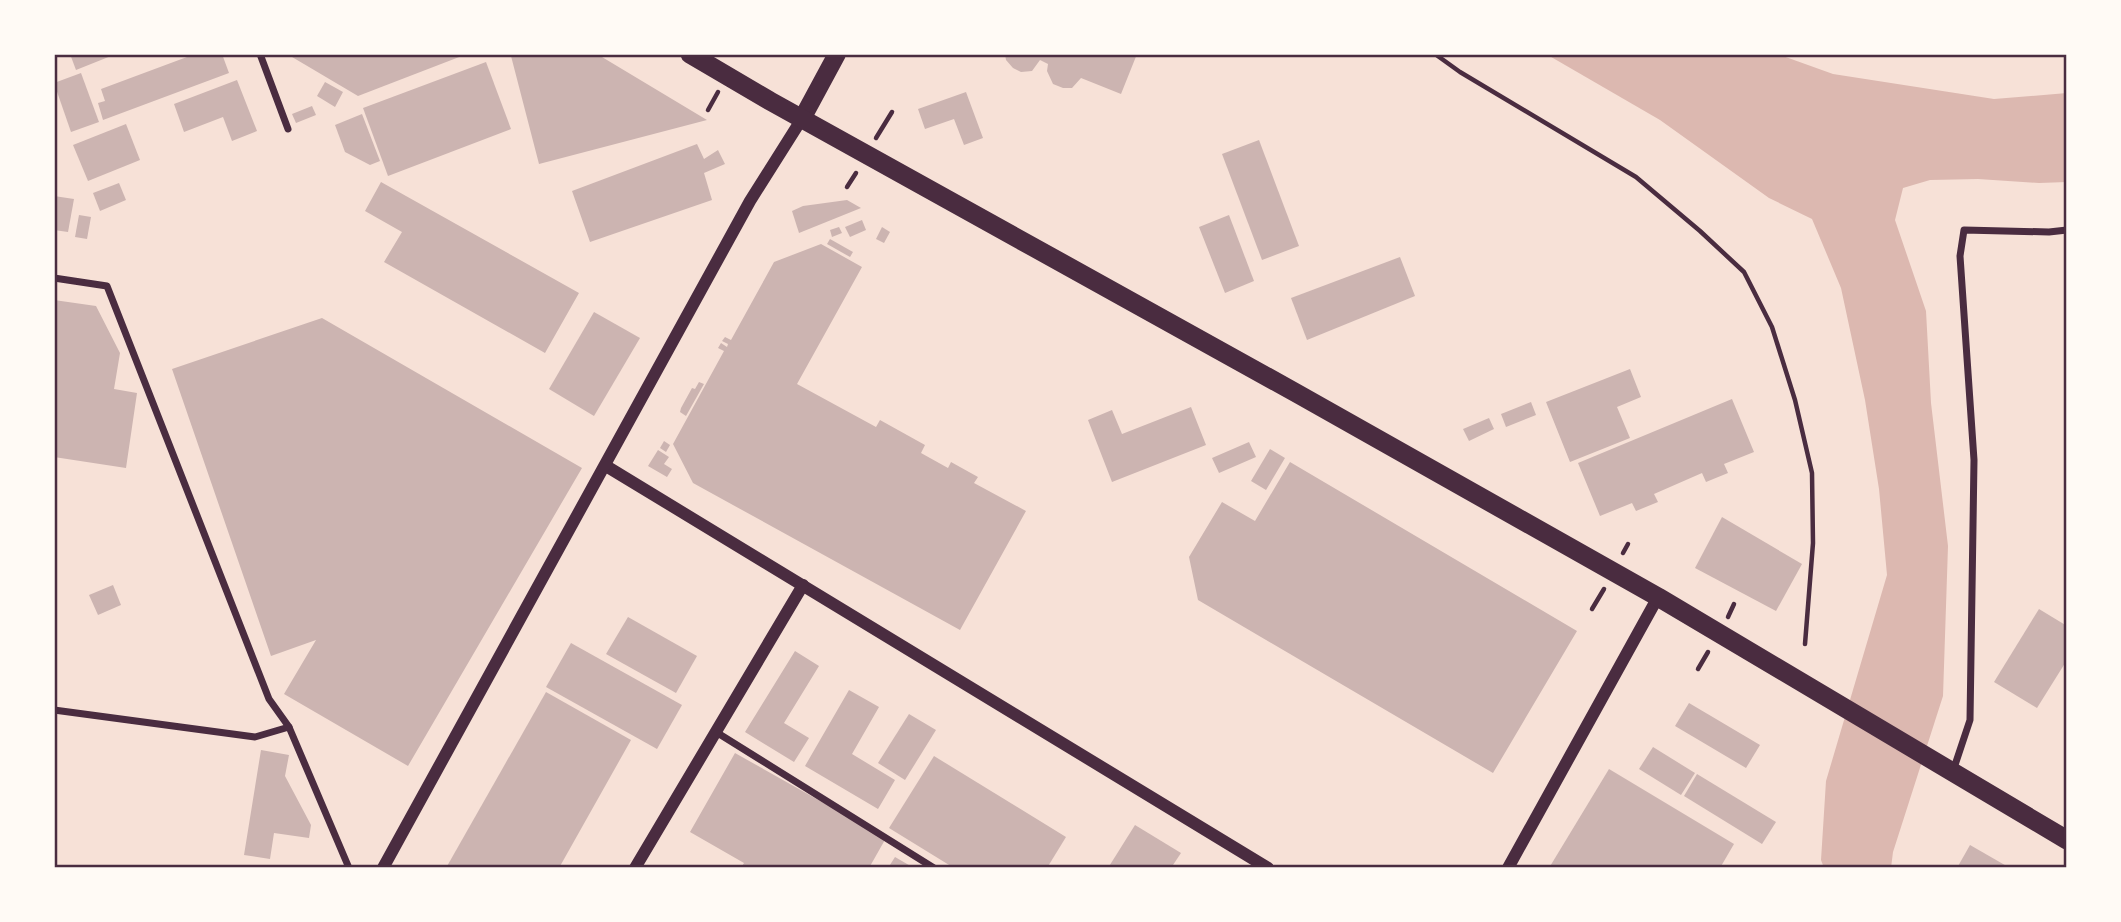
<svg xmlns="http://www.w3.org/2000/svg" width="2121" height="922" viewBox="0 0 2121 922" font-family="'Sofia Sans Condensed',sans-serif">
<style>
.water{fill:#dcb8b0}
.building{fill:#ccb4b1}
.lines{fill:none;stroke-linecap:round;stroke-linejoin:round}
.path{stroke:#4a2c40;stroke-width:4.5}
.minor{stroke:#4a2c40;stroke-width:7}
.tertiary{stroke:#4a2c40;stroke-width:12}
.primary{stroke:#4a2c40;stroke-width:18}
.trunk{stroke:#4a2c40;stroke-width:19}
.neatline{fill:none;stroke:#4a2c40;stroke-width:2.5}
</style>
<rect width="100%" height="100%" fill="#f7e1d7"/>
<polygon class="water" points="1546,54 1777,54 1833,74 1994,99 2067,93 2067,182 2039,183 1978,179 1930,180 1903,188 1895,220 1926,311 1931,403 1948,546 1943,696 1893,852 1891,868 1824,868 1821,860 1826,781 1887,575 1879,489 1865,400 1841,288 1812,219 1769,198 1660,120"/>
<g class="building">
<polygon points="70,54 116,54 76,70"/>
<polygon points="195,54 222,54 229,73 103,120 98,103 105,101 101,89"/>
<polygon points="287,54 467,54 358,96"/>
<polygon points="506,54 597,54 707,120 539,164 511,56"/>
<polygon points="1005,54 1137,54 1121,94 1081,78 1072,88 1063,88 1053,84 1047,71 1048,64 1040,60 1032,71 1021,72 1013,68 1006,60"/>
<polygon points="486,62 511,129 388,176 363,108"/>
<polygon points="81,73 99,122 71,132 54,83"/>
<polygon points="237,80 257,131 232,141 223,117 184,132 174,104"/>
<polygon points="325,82 343,92 335,107 317,96"/>
<polygon points="966,92 983,138 964,145 954,119 925,129 918,109"/>
<polygon points="312,106 316,115 296,123 292,114"/>
<polygon points="362,114 380,161 370,165 345,152 335,125"/>
<polygon points="126,124 140,160 88,181 73,145"/>
<polygon points="1259,140 1299,246 1262,260 1222,154"/>
<polygon points="697,144 704,159 718,150 725,164 704,173 712,200 590,242 572,191"/>
<polygon points="381,182 579,293 545,353 384,262 402,232 365,211"/>
<polygon points="119,183 126,200 100,211 93,193"/>
<polygon points="54,196 74,199 68,232 54,230"/>
<polygon points="847,200 861,208 799,233 792,211 803,206"/>
<polygon points="79,215 91,217 87,239 75,237"/>
<polygon points="1229,215 1254,281 1225,293 1199,227"/>
<polygon points="862,220 866,230 850,237 845,227"/>
<polygon points="839,227 842,233 832,237 830,230"/>
<polygon points="882,227 890,232 884,243 876,239"/>
<polygon points="830,239 853,252 850,257 827,244"/>
<polygon points="821,244 862,267 797,384 876,427 880,420 925,445 921,453 948,468 951,462 978,477 974,483 1026,511 960,630 693,483 673,444 724,351 718,348 721,343 727,347 728,344 722,341 725,337 731,340 774,262"/>
<polygon points="1400,257 1415,296 1307,340 1291,298"/>
<polygon points="54,300 96,306 120,353 114,389 137,393 126,468 54,457"/>
<polygon points="594,312 640,338 594,416 549,389"/>
<polygon points="322,318 582,468 408,766 284,694 316,640 271,656 172,369"/>
<polygon points="1630,369 1641,397 1617,407 1630,438 1570,462 1546,402"/>
<polygon points="699,382 704,384 686,416 680,412 681,408 692,388 695,389"/>
<polygon points="1732,399 1754,452 1724,464 1728,473 1706,482 1702,473 1654,494 1658,502 1636,511 1632,503 1600,516 1578,463"/>
<polygon points="1531,402 1536,415 1506,427 1501,414"/>
<polygon points="1191,407 1206,445 1112,482 1088,420 1112,410 1122,434"/>
<polygon points="1489,418 1494,429 1469,441 1463,429"/>
<polygon points="664,441 670,445 666,452 660,448"/>
<polygon points="1249,442 1256,457 1219,473 1212,458"/>
<polygon points="1270,449 1285,458 1266,490 1251,481"/>
<polygon points="658,450 669,457 664,464 672,469 667,477 648,466"/>
<polygon points="1290,462 1577,631 1493,773 1198,600 1189,557 1222,502 1255,521"/>
<polygon points="1722,517 1802,564 1776,611 1695,568"/>
<polygon points="113,585 121,605 98,615 89,595"/>
<polygon points="2039,609 2067,626 2067,660 2037,708 1994,682"/>
<polygon points="628,617 697,656 676,693 606,654"/>
<polygon points="571,643 682,705 657,749 546,687"/>
<polygon points="795,651 819,666 784,723 809,738 794,762 745,732"/>
<polygon points="849,690 879,707 852,754 895,780 878,809 805,766"/>
<polygon points="546,692 631,740 559,868 446,868"/>
<polygon points="1689,703 1760,745 1746,768 1675,726"/>
<polygon points="909,714 936,730 905,780 878,763"/>
<polygon points="1653,747 1695,773 1681,795 1639,769"/>
<polygon points="261,750 289,755 285,776 311,825 309,838 274,833 270,859 244,855"/>
<polygon points="735,753 886,838 869,868 741,868 744,863 690,832"/>
<polygon points="934,756 1066,837 1047,868 954,868 889,828"/>
<polygon points="1609,769 1734,844 1720,868 1549,868"/>
<polygon points="1697,774 1776,822 1762,844 1684,796"/>
<polygon points="1135,825 1181,853 1171,868 1108,868"/>
<polygon points="1970,845 2010,868 1957,868"/>
<polygon points="895,857 914,868 888,868"/>
</g>
<g class="lines">
<g class="path">
<polyline points="1435,54 1460,72 1636,177 1700,231 1744,272 1772,327 1795,400 1812,473 1813,543 1805,644"/>
<polyline points="708,110 718,92"/>
<polyline points="876,138 892,112"/>
<polyline points="847,187 856,173"/>
<polyline points="1623,553 1628,544"/>
<polyline points="1592,609 1604,589"/>
<polyline points="1728,617 1734,604"/>
<polyline points="1698,669 1708,652"/>
</g>
<g class="minor">
<polyline points="260,54 288,129"/>
<polyline points="54,278 107,286 269,699 289,727 349,868"/>
<polyline points="54,710 255,737 289,727"/>
<polyline points="716,732 934,868"/>
<polyline points="1953,771 1970,720 1974,460 1960,256 1964,230 2049,232 2067,230"/>
</g>
<g class="tertiary">
<polyline points="606,466 1268,868"/>
<polyline points="383,868 750,201 803,117"/>
<polyline points="635,868 803,585"/>
<polyline points="1508,868 1658,597"/>
</g>
<polyline class="primary" points="803,117 837,54"/>
<polyline class="trunk" points="690,54 770,101 1298,394 1658,597 2067,840"/>
</g>
<rect width="2121" height="922" fill="none" stroke="#fffaf5" stroke-width="112"/>
<rect x="56" y="56" width="2009" height="810" class="neatline"/>
</svg>
